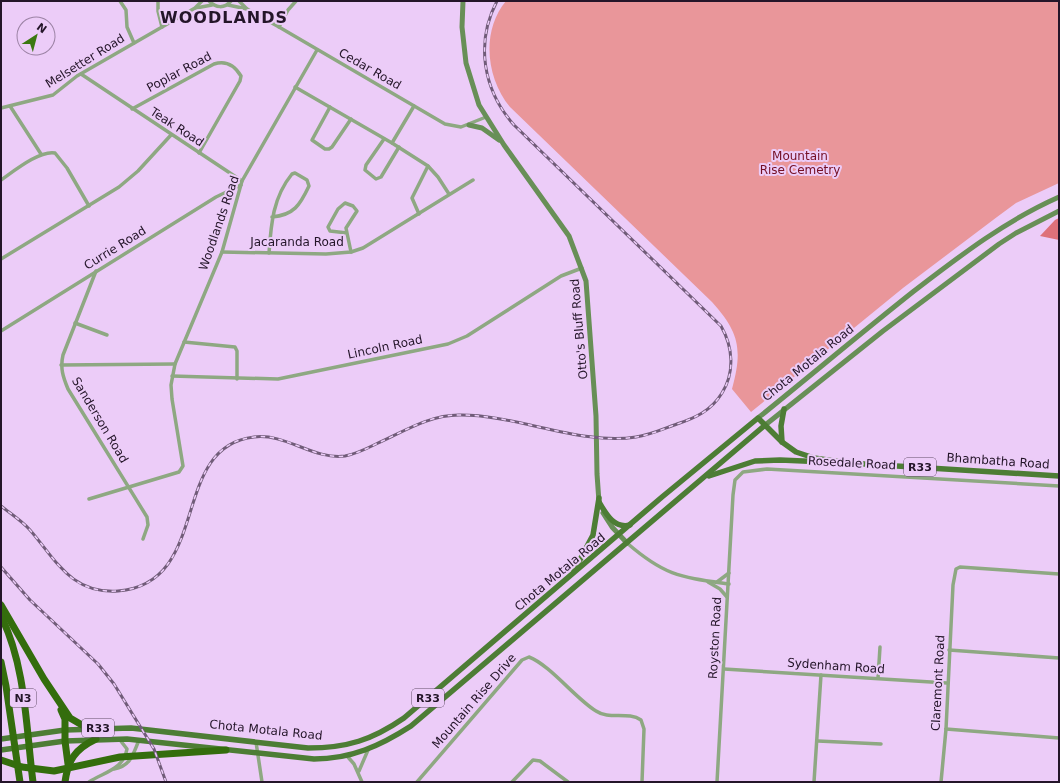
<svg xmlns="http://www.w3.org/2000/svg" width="1060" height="783" viewBox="0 0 1060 783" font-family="'DejaVu Sans',sans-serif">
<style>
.green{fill:#e9969a}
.forest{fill:#de717a}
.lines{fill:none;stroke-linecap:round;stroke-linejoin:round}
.street{stroke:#8ea882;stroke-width:3.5}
.secondary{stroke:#688f57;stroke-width:5}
.primary{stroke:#4d7d35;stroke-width:5.5}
.highway{stroke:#346d0d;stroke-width:7}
.rail-casing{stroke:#715c79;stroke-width:3}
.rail{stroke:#ecccf8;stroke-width:1.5;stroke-dasharray:4.5;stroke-linecap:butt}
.labels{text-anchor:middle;stroke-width:4;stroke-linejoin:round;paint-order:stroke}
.shield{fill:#ecccf8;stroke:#604c67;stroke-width:1}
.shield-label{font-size:11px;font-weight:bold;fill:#241529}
.street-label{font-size:12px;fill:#241529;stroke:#ecccf8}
.park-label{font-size:12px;fill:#740f24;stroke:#ecccf8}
.district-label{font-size:16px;font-weight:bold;letter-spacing:1px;fill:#241529;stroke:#ecccf8}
</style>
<rect width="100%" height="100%" fill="#ecccf8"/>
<path class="green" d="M506,1H1059V183L1016,203L997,217L903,288L751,412L732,389C743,349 739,332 712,302L510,107C486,78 481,31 506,1Z"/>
<polygon class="forest" points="1059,218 1059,240 1040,236 1055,220"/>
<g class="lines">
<g class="street">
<polyline points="120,1 126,10 127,27 134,43"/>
<polyline points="158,1 158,11 162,27"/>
<path d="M209,1C216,8 224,9 231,1"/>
<polyline points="239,1 247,9"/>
<polyline points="228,5 247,9 279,27 445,124 461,127 486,117"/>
<polyline points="196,8 212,5"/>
<polyline points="279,27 288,10 296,1"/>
<polyline points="81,74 242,181"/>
<polyline points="295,87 392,143 428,166 438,177 449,194"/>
<polyline points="10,106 41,154"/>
<polyline points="330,107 312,140 325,149 329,149 332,147 351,119"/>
<polyline points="1,108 53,95 77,76 195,8 202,1"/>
<path d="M132,109L214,64C226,60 235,66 241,76L240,81L199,153"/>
<polyline points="384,139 366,165 365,170 376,179 381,177 399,147"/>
<polyline points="392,143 414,106"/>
<path d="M1,180C14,171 40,150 55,153L67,168L89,206"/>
<polyline points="419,214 412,198 428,166"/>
<polyline points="347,233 346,228 357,211 353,206 345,203 338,209 328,227 330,231 347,233 351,252"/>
<polyline points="222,252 326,254 351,252 363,248 473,180"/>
<path d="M269,253C271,224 273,197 292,174L295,173L307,180L309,186C300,205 294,215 272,217"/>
<polyline points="1,259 119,187 138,171 171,135"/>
<path d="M96,271L63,355C60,368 63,377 68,389L147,517L148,525L143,539"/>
<polyline points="75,323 107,335"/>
<polyline points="1,331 216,197 241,185"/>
<polyline points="184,342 235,347 237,351 237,379"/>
<polyline points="61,365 175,364"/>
<polyline points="172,376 278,379 448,344 467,336 561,276 582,268"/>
<polyline points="89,499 179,472 183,466 172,399 171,385 175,364 222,252 242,181 317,50"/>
<path d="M627,543C665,576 680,577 729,584"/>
<polyline points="708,582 720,589 727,597"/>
<polyline points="717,582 729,573"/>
<polyline points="949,650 1059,658"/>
<polyline points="724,669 947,683"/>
<polyline points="878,678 880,647"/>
<polyline points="946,729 1059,738"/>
<polyline points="818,741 881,744"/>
<polyline points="256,742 262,782"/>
<polyline points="347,756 354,764 362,782"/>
<path d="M114,769C131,766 133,754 139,740"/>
<polyline points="359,771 368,750"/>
<path d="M89,782C104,772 123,770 127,749L120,740"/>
<path d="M417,782L522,660L529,657C550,665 576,699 596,711C609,720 628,711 641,720L644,729L642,782"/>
<polyline points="512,782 533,760 540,761 568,782"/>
<polyline points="717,782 733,495 735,480 743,472 767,469 1059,486"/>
<polyline points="814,782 821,675"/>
<polyline points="941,782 946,729 953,585 956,569 960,567 1059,574"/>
</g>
<g class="secondary">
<polyline points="463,1 462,27 466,63 479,105 504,145 569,236 586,281 596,416 597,474 599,502"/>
<polyline points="469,125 482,128 499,140"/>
<path d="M758,418C810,376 861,333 914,291C961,255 1005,221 1059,197"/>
<polyline points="764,426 883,331 999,244 1016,233 1059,211"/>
<polyline points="603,513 612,527 627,543"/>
</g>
<g class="primary">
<polyline points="782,442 781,426 784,409"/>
<polyline points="709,476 755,461 780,460 826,462"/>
<path d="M599,502C606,514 614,529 630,525"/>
<polyline points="574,571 593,535 599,498"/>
<path d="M1,739L65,730L131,728L308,748C347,748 372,740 404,718L662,497L758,418L782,442L796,452L814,458L848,463L1059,476"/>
<path d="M1,750L65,741L127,739L314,759C351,759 380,746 411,726L764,426"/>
</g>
<g class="highway">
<polyline points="1,605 44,679 70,718 82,725 96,728"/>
<path d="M1,616C26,666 26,728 33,782"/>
<polyline points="1,662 6,686 20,782"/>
<polyline points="61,710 65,719 65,741 68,764"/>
<polyline points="1,760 22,767 54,771 120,757 226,750"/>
<path d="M65,782C68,760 75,749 96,739"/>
</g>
<defs>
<g id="rail">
<path d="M1,506C11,514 22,521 30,530C56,560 71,594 118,591C213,583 168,447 254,437C286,433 313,460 345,456C356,454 366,449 376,444C403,432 429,415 459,415C515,414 581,446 636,437C650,435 663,429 677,424C695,418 711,411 722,393C735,372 733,347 721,326L514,125C483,90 475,43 497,1"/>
<polyline points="1,567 30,600 98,664 114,684 154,749 166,782"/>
</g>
</defs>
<use href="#rail" class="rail-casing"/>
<use href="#rail" class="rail"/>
</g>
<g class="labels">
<g class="shield">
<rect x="904" y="458" width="32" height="18" rx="3"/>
<rect x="10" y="689" width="26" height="18" rx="3"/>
<rect x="412" y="689" width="32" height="18" rx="3"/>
<rect x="82" y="719" width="32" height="18" rx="3"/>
</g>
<g class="shield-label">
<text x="920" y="471">R33</text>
<text x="23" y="702">N3</text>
<text x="428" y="702">R33</text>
<text x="98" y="732">R33</text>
</g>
<g class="street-label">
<text transform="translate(85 61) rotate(-32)" y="4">Melsetter Road</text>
<text transform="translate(370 69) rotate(30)" y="4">Cedar Road</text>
<text transform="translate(179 72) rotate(-28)" y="4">Poplar Road</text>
<text transform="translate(177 127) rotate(33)" y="4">Teak Road</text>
<text transform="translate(219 223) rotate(-71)" y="4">Woodlands Road</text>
<text x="297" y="246">Jacaranda Road</text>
<text transform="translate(115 248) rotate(-32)" y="4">Currie Road</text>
<text transform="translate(579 329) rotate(-95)" y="4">Otto's Bluff Road</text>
<text transform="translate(385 347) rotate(-12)" y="4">Lincoln Road</text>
<text transform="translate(808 363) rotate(-39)" y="4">Chota Motala Road</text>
<text transform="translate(100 420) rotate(59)" y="4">Sanderson Road</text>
<text transform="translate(998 461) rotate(4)" y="4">Bhambatha Road</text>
<text transform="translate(852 463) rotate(3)" y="4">Rosedale Road</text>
<text transform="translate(560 572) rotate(-40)" y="4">Chota Motala Road</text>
<text transform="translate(715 638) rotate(-87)" y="4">Royston Road</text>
<text transform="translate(836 666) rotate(4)" y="4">Sydenham Road</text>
<text transform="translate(938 683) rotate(-87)" y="4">Claremont Road</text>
<text transform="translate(474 701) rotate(-49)" y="4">Mountain Rise Drive</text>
<text transform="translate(266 730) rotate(6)" y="4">Chota Motala Road</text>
</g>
<g class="park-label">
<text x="800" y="160">Mountain<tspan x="800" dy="14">Rise Cemetry</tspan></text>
</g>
<g class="district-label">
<text x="224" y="23">WOODLANDS</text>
</g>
</g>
<rect width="1060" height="783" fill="none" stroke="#241529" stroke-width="4"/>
<g transform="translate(36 36) rotate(36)"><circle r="19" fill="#ecccf8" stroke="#9c83a5"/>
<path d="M0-3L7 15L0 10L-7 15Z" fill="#3b7811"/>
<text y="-6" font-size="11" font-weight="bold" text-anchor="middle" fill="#241529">N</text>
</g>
</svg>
